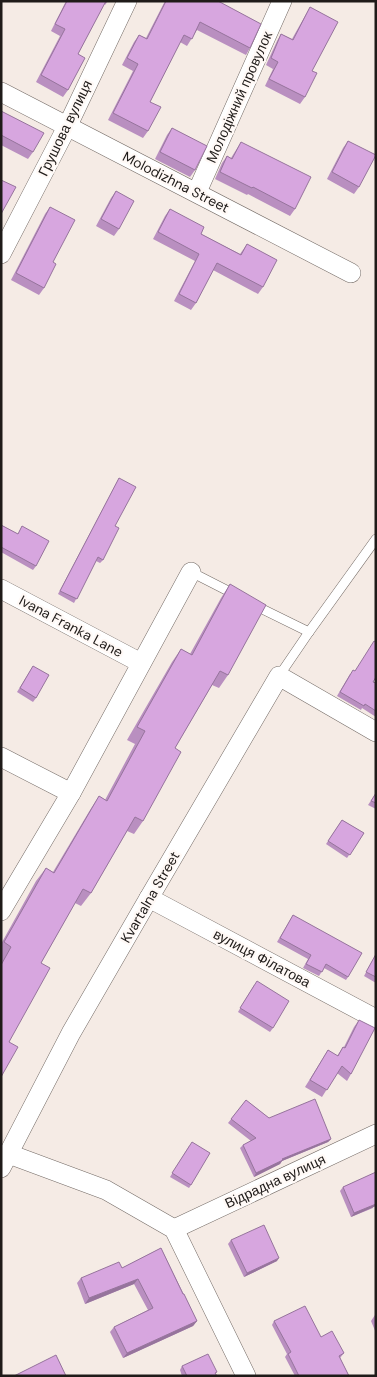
<svg xmlns="http://www.w3.org/2000/svg" width="377" height="1377" viewBox="0 0 377 1377" font-family="'DM Sans',sans-serif">
<style>
.lines{fill:none;stroke-linecap:round;stroke-linejoin:round}
.service-casing{stroke:#746b66;stroke-width:10}
.minor-casing{stroke:#746b66;stroke-width:20}
.service{stroke:#fff;stroke-width:9}
.minor{stroke:#fff;stroke-width:19}
.wall{fill:#b98fc0}
.shaded-wall{fill:#96749c}
.building{fill:#d7a6df;stroke:#96749c}
.labels{text-anchor:middle;stroke-width:4.5;stroke-linejoin:round;paint-order:stroke}
.street-label{font-size:14px;fill:#1f1b19;stroke:#fff9f6}
</style>
<rect width="100%" height="100%" fill="#f5ebe5"/>
<g class="lines">
<defs>
<g id="service">
<polyline points="191,572 236,595"/>
<polyline points="254,605 309,632 279,676"/>
<polyline points="309,632 376,539"/>
</g>
<g id="minor">
<polyline points="1,92 351,273"/>
<polyline points="197,192 282,1"/>
<polyline points="1,254 68,125 127,1"/>
<polyline points="1,589 141,663"/>
<polyline points="1,757 71,793"/>
<polyline points="149,898 376,1019"/>
<polyline points="1,911 71,793 191,572"/>
<polyline points="9,1154 106,1190 174,1229 246,1376"/>
<polyline points="1,1168 71,1033 149,898 279,676 376,732"/>
<polyline points="174,1229 376,1134"/>
</g>
</defs>
<use href="#service" class="service-casing"/>
<use href="#minor" class="minor-casing"/>
<use href="#service" class="service"/>
<use href="#minor" class="minor"/>
</g>
<g class="wall">
<polygon points="66,1 108,1 105,5 104,4 78,54 68,90 63,97 36,82 60,36 51,31"/>
<polygon points="165,1 218,1 250,48 246,55 197,30 187,46 180,42 150,102 148,131 143,138 108,120 133,71 122,65 134,42 139,35 146,38"/>
<polygon points="310,7 312,71 305,97 300,104 265,86 273,69 266,65 277,41 281,34 292,39 306,14"/>
<polygon points="1,111 33,152 28,159 1,145"/>
<polygon points="172,128 195,170 190,177 155,159 167,135"/>
<polygon points="348,141 359,187 354,194 327,179 343,148"/>
<polygon points="241,142 295,209 290,216 248,194 247,195 215,179 222,163 227,156 231,158"/>
<polygon points="116,191 119,229 114,236 96,226 111,198"/>
<polygon points="50,207 44,288 39,295 11,280 45,214"/>
<polygon points="170,209 201,234 240,254 247,244 263,287 258,294 213,270 196,303 191,310 174,301 195,261 153,239 165,216"/>
<polygon points="119,478 115,526 103,560 100,563 96,561 74,603 58,594"/>
<polygon points="1,525 18,534 22,526 36,566 33,570 1,552"/>
<polygon points="230,584 228,675 219,688 212,685 175,748 143,821 134,834 127,831 91,893 81,906 75,903 41,963 9,1042 1,1077 1,944 36,881 46,868 53,872 90,810 99,796 105,800 135,744 127,740 172,662 181,649 190,654 221,598"/>
<polygon points="33,666 36,698 33,702 17,692"/>
<polygon points="350,674 376,683 376,717 362,708 361,710 337,696"/>
<polygon points="376,793 376,809 368,805"/>
<polygon points="342,820 364,833 347,858 326,844"/>
<polygon points="293,915 348,977 346,980 324,968 319,976 303,968 308,959 277,942"/>
<polygon points="376,954 376,983 364,976"/>
<polygon points="254,985 273,1028 270,1032 238,1012"/>
<polygon points="359,1020 351,1074 347,1081 337,1073 322,1097 305,1087 328,1050 337,1056 343,1047 344,1047 354,1027"/>
<polygon points="246,1100 269,1118 331,1139 328,1142 282,1161 280,1164 254,1177 240,1148 243,1145 251,1141 228,1123"/>
<polygon points="189,1146 191,1185 189,1188 170,1177"/>
<polygon points="368,1176 373,1208 351,1217 340,1191 343,1187"/>
<polygon points="231,1240 277,1261 244,1277 228,1244"/>
<polygon points="161,1248 197,1321 193,1326 123,1358 110,1332 114,1327 148,1310 134,1284 85,1304 77,1283 81,1278 122,1268"/>
<polygon points="375,1315 376,1315 376,1333 371,1321"/>
<polygon points="274,1321 321,1337 344,1353 340,1358 349,1376 295,1376 285,1357 287,1354 272,1325"/>
<polygon points="182,1366 216,1374 217,1376 182,1376 180,1370"/>
</g>
<g class="shaded-wall">
<polygon points="331,1139 328,1142 282,1161 280,1164 254,1177 256,1173 282,1159"/>
<polygon points="376,1204 376,1206 351,1217 354,1213"/>
<polygon points="279,1258 277,1261 244,1277 247,1273"/>
<polygon points="138,1279 134,1284 85,1304 89,1298"/>
<polygon points="197,1321 193,1326 123,1358 127,1353"/>
</g>
<g class="building">
<polygon points="67,1 106,1 78,54 85,58 68,90 41,75 65,29 55,24"/>
<polygon points="166,1 218,1 261,24 250,48 200,22 192,39 184,35 150,102 161,107 148,131 113,113 138,64 127,58 139,35 147,39"/>
<polygon points="310,7 338,22 312,71 317,73 305,97 269,79 278,62 271,58 281,34 293,40"/>
<polygon points="1,111 44,133 33,152 1,135"/>
<polygon points="172,128 207,146 195,170 160,152"/>
<polygon points="348,141 376,155 359,187 332,172"/>
<polygon points="241,142 311,177 295,209 253,187 252,188 220,172 227,156 232,159"/>
<polygon points="1,180 16,187 1,214"/>
<polygon points="116,191 134,201 119,229 101,219"/>
<polygon points="50,207 75,220 53,262 56,264 44,288 16,273"/>
<polygon points="170,209 204,227 201,234 241,255 247,244 277,260 263,287 217,263 196,303 179,294 199,254 158,232"/>
<polygon points="119,478 136,487 115,526 119,528 103,560 98,557 77,599 60,591"/>
<polygon points="1,525 18,534 22,526 49,541 36,566 1,547"/>
<polygon points="230,584 266,605 228,675 220,671 175,748 181,752 143,821 135,817 91,893 83,889 41,963 50,968 9,1042 18,1047 1,1077 1,965 11,947 4,942 46,868 54,873 99,796 107,801 145,731 137,727 181,649 192,655"/>
<polygon points="374,641 376,642 376,677 373,682 376,683 376,711 365,704 364,706 340,692 353,670 355,671"/>
<polygon points="33,666 49,675 36,698 20,688"/>
<polygon points="376,793 376,803 371,801"/>
<polygon points="342,820 364,833 350,855 328,841"/>
<polygon points="293,915 362,953 348,977 326,964 322,972 306,964 311,955 280,938"/>
<polygon points="376,954 376,977 366,972"/>
<polygon points="257,981 289,1001 273,1028 240,1008"/>
<polygon points="359,1020 375,1028 351,1074 342,1066 327,1090 310,1080 328,1050 338,1056 343,1047 345,1048"/>
<polygon points="315,1099 331,1139 282,1159 283,1160 256,1173 243,1145 256,1138 231,1119 246,1100 269,1118"/>
<polygon points="192,1142 210,1153 191,1185 172,1173"/>
<polygon points="376,1172 376,1204 354,1213 343,1187"/>
<polygon points="264,1225 279,1258 247,1273 231,1240"/>
<polygon points="161,1248 183,1294 184,1294 197,1321 127,1353 114,1327 153,1308 138,1279 89,1298 81,1278 119,1262 122,1268"/>
<polygon points="305,1306 321,1337 332,1331 344,1353 339,1356 349,1376 299,1376 288,1354 291,1352 274,1321"/>
<polygon points="208,1354 217,1372 215,1373 217,1376 187,1376 182,1366"/>
<polygon points="56,1355 66,1376 14,1376"/>
</g>
<g class="labels">
<g class="street-label">
<text transform="translate(239 97) rotate(-66)" y="5">Молодіжний провулок</text>
<text transform="translate(65 128) rotate(-64)" y="5">Грушова вулиця</text>
<text transform="translate(176 182) rotate(27)" y="5">Molodizhna Street</text>
<text transform="translate(71 626) rotate(28)" y="5">Ivana Franka Lane</text>
<text transform="translate(150 897) rotate(-60)" y="5">Kvartalna Street</text>
<text transform="translate(262 958) rotate(28)" y="5">вулиця Філатова</text>
<text transform="translate(275 1181) rotate(-25)" y="5">Відрадна вулиця</text>
</g>
</g>
<rect width="377" height="1377" fill="none" stroke="#1f1b19" stroke-width="5"/>
</svg>
